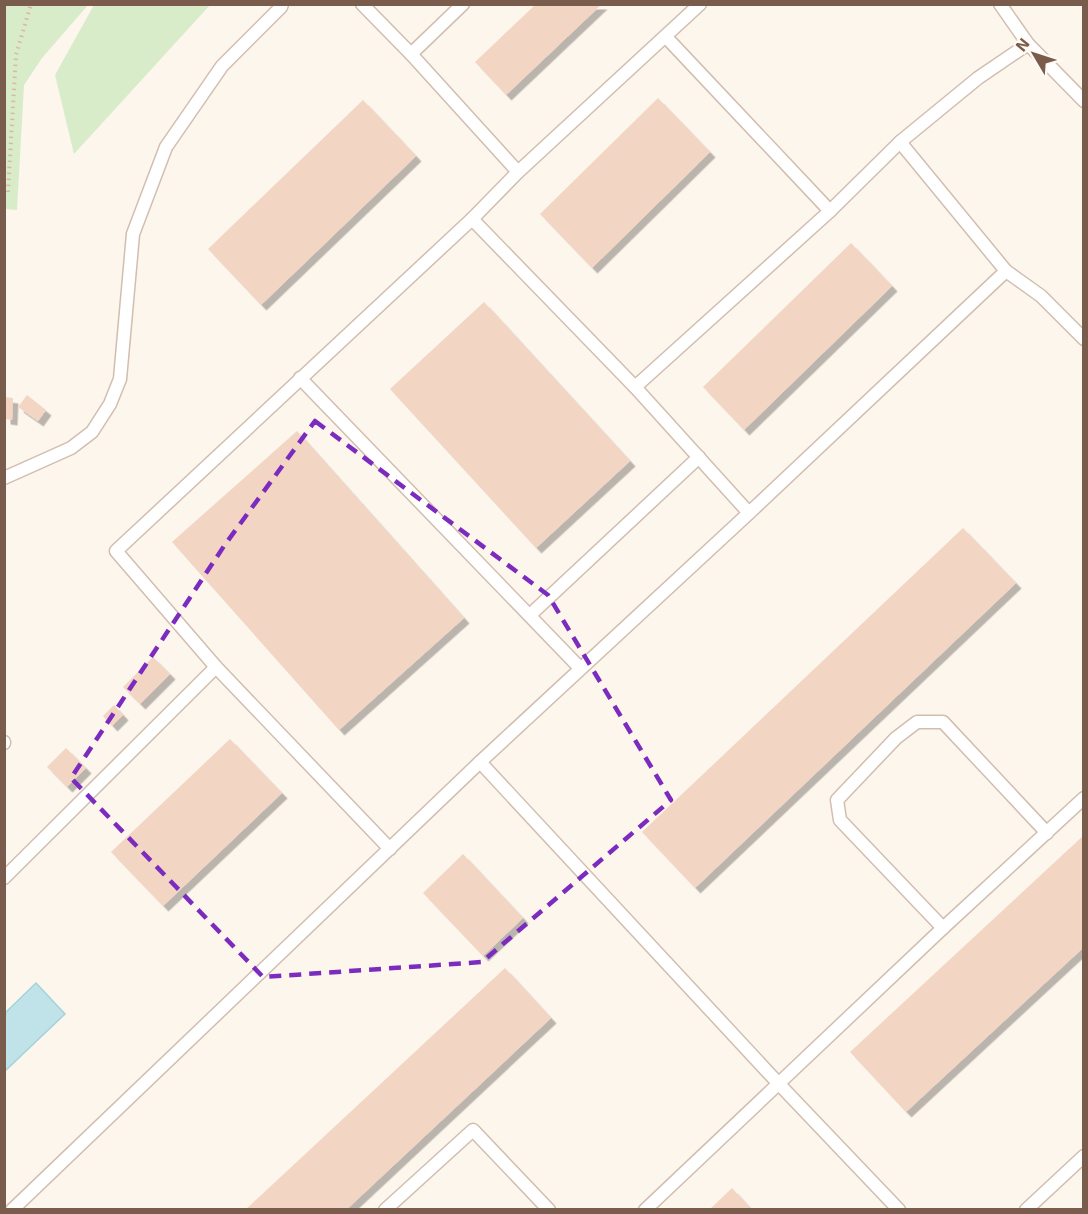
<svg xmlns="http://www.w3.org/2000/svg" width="1088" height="1214" viewBox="0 0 1088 1214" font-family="'Exo 2',sans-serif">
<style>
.green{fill:#d8ecc9}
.water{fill:#bfe3e8;stroke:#a5d3da;stroke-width:1.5}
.building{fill:#f3d5c3;filter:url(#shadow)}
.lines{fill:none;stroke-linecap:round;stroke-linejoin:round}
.lane-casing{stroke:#d1beb0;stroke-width:15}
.path{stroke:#d9b8a5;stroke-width:4;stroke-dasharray:1.5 4.5;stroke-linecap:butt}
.lane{stroke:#fff;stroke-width:12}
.marked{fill:none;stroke:#7b2cbf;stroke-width:4.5;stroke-dasharray:12 8;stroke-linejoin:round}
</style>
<defs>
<filter id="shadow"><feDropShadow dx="5.5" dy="5.5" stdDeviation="0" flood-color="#0004"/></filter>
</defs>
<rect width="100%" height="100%" fill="#fdf6ec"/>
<g class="green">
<polygon points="5,4 88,5 42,58 24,85 17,210 5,209"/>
<polygon points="94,5 210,5 74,154 55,75"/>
</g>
<polygon class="water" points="36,983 65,1014 5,1071 5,1013"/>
<g class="building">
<polygon points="536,4 602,4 506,95 475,62"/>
<polygon points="658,98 710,152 592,268 540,214"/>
<polygon points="363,100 416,156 261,305 208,249"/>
<polygon points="851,243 892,286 744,430 703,387"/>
<polygon points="484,302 630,461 536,548 390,389"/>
<polygon points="27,395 46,410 38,421 18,407"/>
<polygon points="5,397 13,398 12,420 5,419"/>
<polygon points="297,431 464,618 339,730 172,542"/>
<polygon points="963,528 1016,583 695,888 642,832"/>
<polygon points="153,657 170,674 140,704 123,687"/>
<polygon points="114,705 123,715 112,726 103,716"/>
<polygon points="230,739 282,793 163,906 111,852"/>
<polygon points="66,748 86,768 67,787 47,767"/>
<polygon points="1084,835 1084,947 906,1112 850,1052"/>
<polygon points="463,854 523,918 483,956 423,893"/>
<polygon points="505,968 551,1018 346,1210 245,1210"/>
<polygon points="732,1188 752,1210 709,1210"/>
</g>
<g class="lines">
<defs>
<g id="lane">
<polyline points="362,4 411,54 518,172"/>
<polyline points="1000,4 1028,44 1084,101"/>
<polyline points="666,37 830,211"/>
<polyline points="411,54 463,4"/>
<polyline points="472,219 635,387 749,513"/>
<polyline points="1006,271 1041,296 1084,339"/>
<polyline points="300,378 580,668"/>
<polyline points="635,387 830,211 900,142 978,78 1028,44"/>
<polyline points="4,478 71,448 92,432 110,404 120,379 133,234 166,147 222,66 281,7 282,4"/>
<polyline points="530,615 699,457"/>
<polyline points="4,742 4,743"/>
<polyline points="480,762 778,1083 899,1210"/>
<polyline points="390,849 216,667 116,551 472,219 518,172 700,4"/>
<polyline points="4,878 216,667"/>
<polyline points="943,928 840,820 837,800 896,738 917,722 943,722 1047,833"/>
<polyline points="12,1210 480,762 749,513 1006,271 900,142"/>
<polyline points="385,1210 473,1130 549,1210"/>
<polyline points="645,1210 943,928 1084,798"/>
<polyline points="1026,1210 1084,1156"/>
</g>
</defs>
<use href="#lane" class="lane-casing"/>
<polyline class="path" points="8,192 16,55 31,4"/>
<use href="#lane" class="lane"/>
</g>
<path class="marked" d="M315,421L548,595L671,800L482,962L263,977L71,778L224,546Z"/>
<rect width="1088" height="1214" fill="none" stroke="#7a5c4d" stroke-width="12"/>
<g transform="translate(1034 54) rotate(309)" stroke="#fffaf3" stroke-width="4.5" paint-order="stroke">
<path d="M0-4.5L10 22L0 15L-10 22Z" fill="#7a5c4d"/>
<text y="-9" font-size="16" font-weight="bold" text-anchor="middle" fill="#7a5c4d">N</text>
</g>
</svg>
